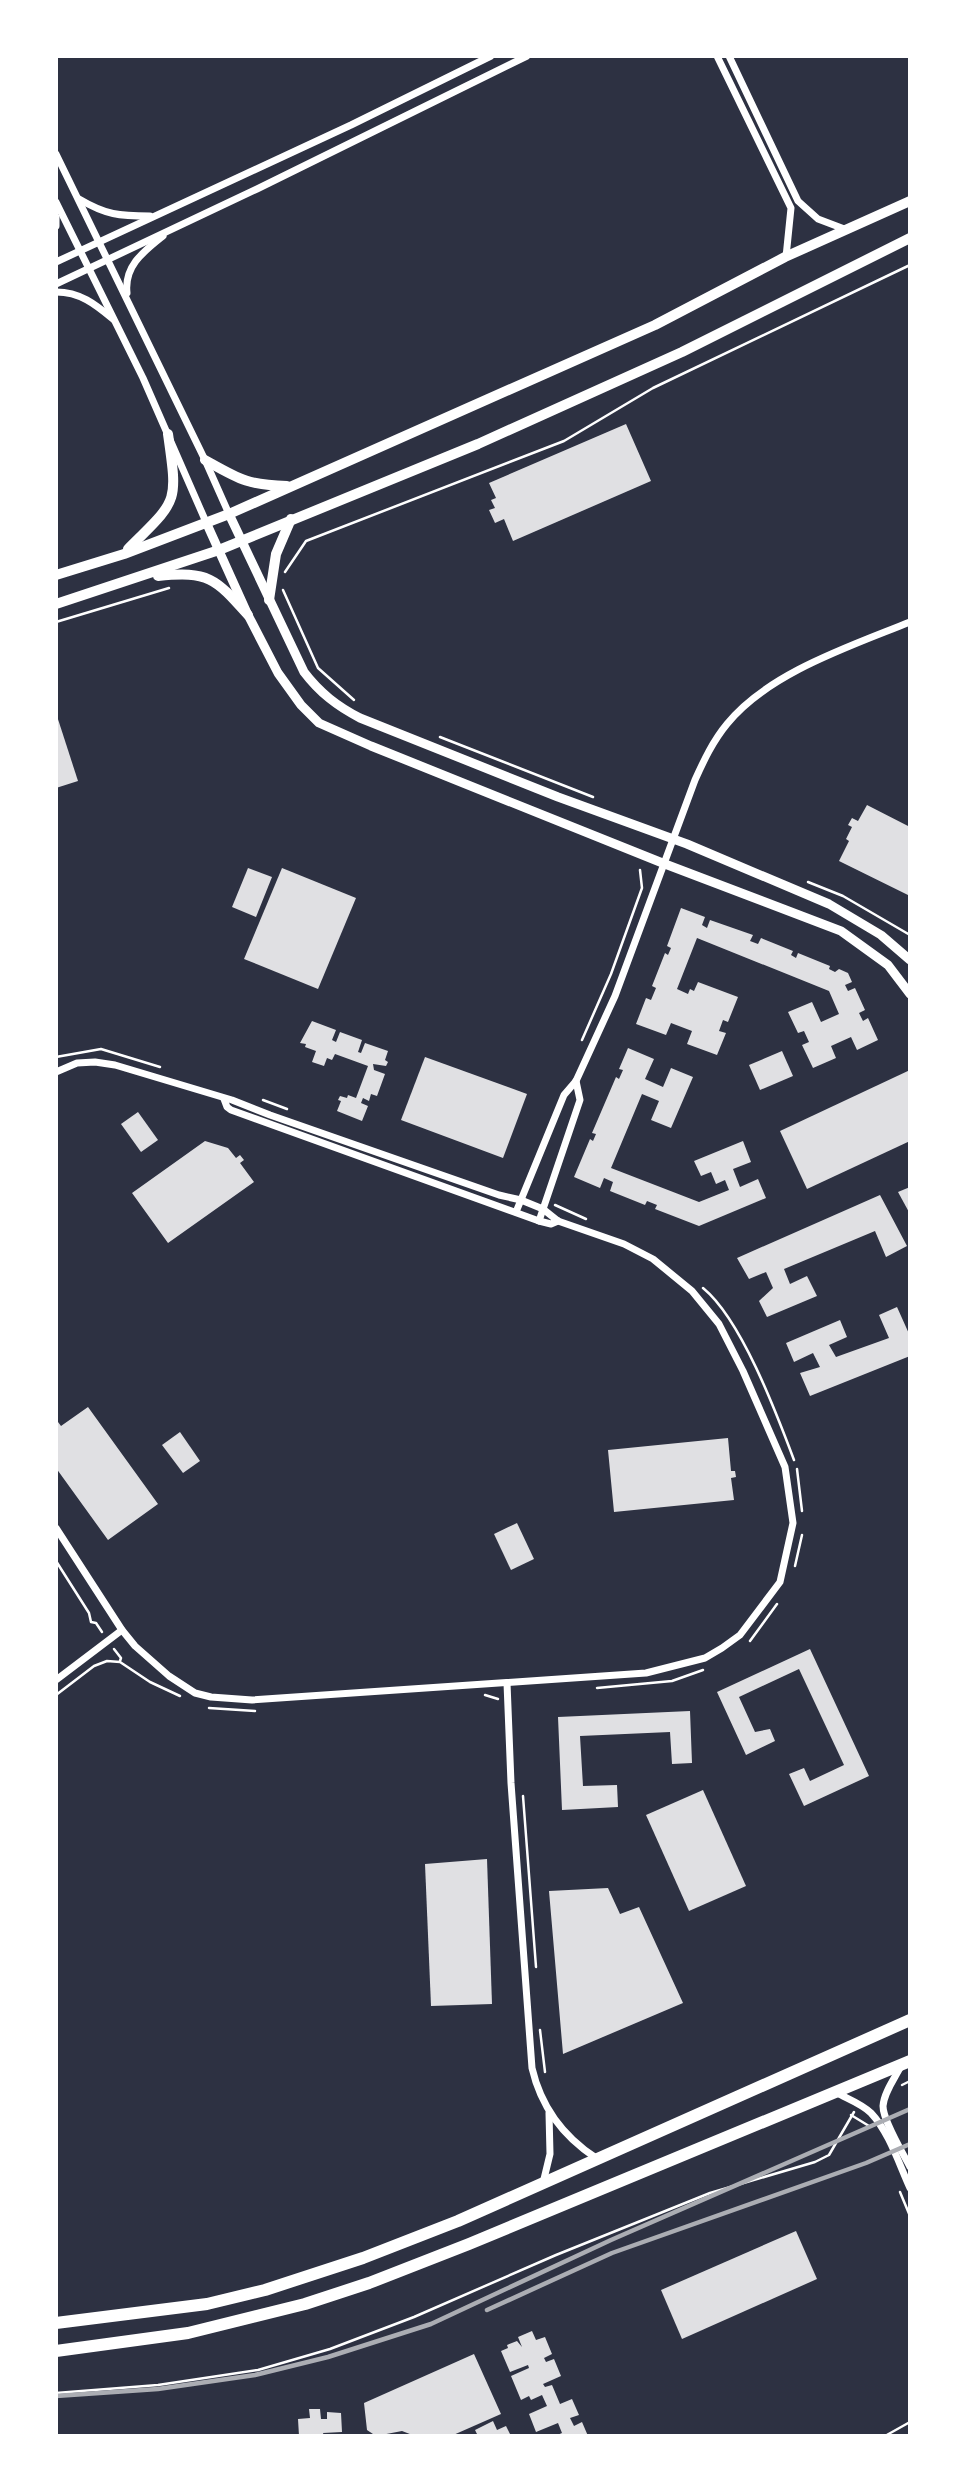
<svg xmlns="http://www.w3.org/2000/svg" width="966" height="2492" viewBox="0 0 966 2492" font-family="Montserrat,sans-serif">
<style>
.building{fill:#e0e0e3}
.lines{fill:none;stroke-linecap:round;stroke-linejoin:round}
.path{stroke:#fff;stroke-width:2.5}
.minor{stroke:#fff;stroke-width:7}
.tertiary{stroke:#fff;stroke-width:9}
.secondary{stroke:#fff;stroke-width:10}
.primary{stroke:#fff;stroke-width:12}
.rail{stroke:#abadb3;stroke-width:4.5}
</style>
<rect width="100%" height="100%" fill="#2d3142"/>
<g class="building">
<polygon points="626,424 651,481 513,541 504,519 495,523 489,510 495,508 491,500 496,498 489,483"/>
<polygon points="56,713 78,781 56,788"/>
<polygon points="867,805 910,827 910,896 839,861 849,841 846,839 852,827 848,825 852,818 858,821"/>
<polygon points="248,868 272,877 256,917 232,907"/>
<polygon points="282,868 356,898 318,989 244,959"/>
<polygon points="681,908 705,917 702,925 707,928 710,920 753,935 750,941 758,944 761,938 793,951 791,955 796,958 798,953 830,966 829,969 835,972 839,969 848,973 852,982 845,985 848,991 855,988 865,1010 859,1013 863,1021 868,1018 878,1040 857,1050 851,1037 831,1046 836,1058 813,1068 802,1045 809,1042 804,1031 798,1033 788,1012 812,1002 821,1022 839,1014 829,991 697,938 677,989 688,994 690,989 694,991 698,982 738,997 728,1022 723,1020 719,1031 726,1033 717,1055 687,1044 692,1031 671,1023 666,1035 636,1024 646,998 651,1000 656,988 652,986 665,953 668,955 671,948 667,946"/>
<polygon points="312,1021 336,1030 332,1040 336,1042 340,1032 362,1040 358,1052 361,1053 365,1043 388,1051 385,1060 388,1062 386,1066 373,1064 374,1070 385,1074 377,1096 371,1094 369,1101 363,1098 361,1103 368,1106 362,1121 337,1111 341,1101 338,1100 340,1096 347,1098 348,1095 356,1098 368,1066 335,1054 332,1060 327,1058 324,1066 312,1062 316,1051 305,1047 306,1044 300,1043"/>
<polygon points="628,1048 654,1059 645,1079 663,1087 671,1068 693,1077 671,1128 651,1120 659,1101 642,1094 611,1168 699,1202 729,1190 725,1180 716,1184 711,1172 701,1176 694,1161 743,1141 751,1162 733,1169 740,1187 758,1179 766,1198 699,1226 655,1209 657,1205 647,1201 645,1205 610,1191 613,1182 604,1178 600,1188 574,1177 590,1139 593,1141 596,1134 592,1133 616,1077 619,1079 623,1070 619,1069"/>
<polygon points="782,1051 793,1076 760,1090 749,1065"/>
<polygon points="425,1057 527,1094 503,1158 401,1120"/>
<polygon points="910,1070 910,1141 807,1189 780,1131"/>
<polygon points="138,1112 158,1140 141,1152 121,1124"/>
<polygon points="205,1141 228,1148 236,1158 240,1155 244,1160 240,1163 254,1182 168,1243 132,1193"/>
<polygon points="910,1187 910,1214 898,1192"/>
<polygon points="880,1195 907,1246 886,1257 875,1231 784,1269 790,1284 807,1276 817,1296 767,1317 759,1301 773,1288 766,1272 749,1279 737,1258"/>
<polygon points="897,1307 910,1336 910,1356 810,1396 800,1373 820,1367 813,1353 794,1362 786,1343 840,1320 847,1337 829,1345 836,1357 889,1338 879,1315"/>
<polygon points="88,1407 158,1504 108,1540 56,1468 56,1424 58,1422 61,1426"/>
<polygon points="180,1432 200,1461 183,1473 162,1445"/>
<polygon points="728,1438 731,1471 735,1471 736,1477 731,1478 734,1500 614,1512 608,1450"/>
<polygon points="517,1523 534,1559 511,1570 494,1534"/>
<polygon points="810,1649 869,1776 804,1806 789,1774 804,1768 810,1781 844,1765 799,1669 739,1697 755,1732 770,1729 775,1741 746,1755 717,1692"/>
<polygon points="690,1711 692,1763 672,1764 670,1732 580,1736 583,1786 617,1785 618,1807 562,1810 558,1717"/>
<polygon points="703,1790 746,1886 689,1911 646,1815"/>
<polygon points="487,1859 492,2004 431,2006 425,1864"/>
<polygon points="608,1888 620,1914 639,1907 683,2003 563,2054 549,1891"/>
<polygon points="796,2231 817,2279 682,2339 661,2290"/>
<polygon points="532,2331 536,2340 545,2337 552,2354 544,2358 546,2362 554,2359 561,2376 543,2384 545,2387 552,2385 560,2404 572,2399 579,2415 570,2418 574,2426 582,2422 588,2436 555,2436 562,2433 558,2423 536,2432 529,2414 547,2406 542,2395 531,2400 529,2396 521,2400 511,2376 529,2368 528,2365 510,2372 501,2351 508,2348 507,2345 517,2341 522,2347 518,2337"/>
<polygon points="474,2354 501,2414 451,2436 415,2436 402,2431 376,2436 367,2430 364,2403"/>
<polygon points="309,2409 320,2409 321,2419 327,2419 327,2412 341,2413 342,2432 323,2433 324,2436 299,2436 298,2419 310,2418"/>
<polygon points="493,2421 497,2430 506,2426 511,2436 478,2436 475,2430"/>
</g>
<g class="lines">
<g class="path">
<polyline points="285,572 306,541 564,441 653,388 910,265"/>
<polyline points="283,590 318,668 354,700"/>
<polyline points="56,622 169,588"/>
<polyline points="440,737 593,797"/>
<polyline points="808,882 843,896 910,935"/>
<polyline points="582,1040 611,974 642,888 640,870"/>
<polyline points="56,1057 101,1049 160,1067"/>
<polyline points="263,1100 287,1109"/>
<polyline points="555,1205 586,1219"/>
<path d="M703,1288C741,1319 776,1412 794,1460"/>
<polyline points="797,1469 802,1511"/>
<polyline points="56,1561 89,1613 91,1622 96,1623 102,1632"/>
<polyline points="795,1566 802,1535"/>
<polyline points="750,1641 777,1604"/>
<polyline points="114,1649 121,1658 120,1661"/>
<polyline points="597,1688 672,1681 703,1670"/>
<polyline points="56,1695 94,1666 107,1661 120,1662 150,1682 180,1696"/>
<polyline points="485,1695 498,1699"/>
<polyline points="209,1708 255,1711"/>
<polyline points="523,1796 536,1967"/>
<polyline points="540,2030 545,2072"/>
<polyline points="902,2085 910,2081"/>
<polyline points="851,2115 869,2126"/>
<polyline points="900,2192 910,2216"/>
<polyline points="56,2393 158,2385 258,2370 330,2349 414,2317 556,2255 710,2193 815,2162 829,2155 854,2112"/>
<polyline points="885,2436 910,2422"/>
</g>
<g class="minor">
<polyline points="717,56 791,208 786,257"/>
<polyline points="729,56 798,201 818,219 847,230"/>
<polyline points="56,154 205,460 229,514"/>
<path d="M79,199C106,215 119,216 150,216"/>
<polyline points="56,202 143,378 206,522"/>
<polyline points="56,217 56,226"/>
<polyline points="56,262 351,125 491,56"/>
<polyline points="56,284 257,189 527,56"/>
<path d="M56,292C80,292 95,304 113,319"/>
<path d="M127,293C124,266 143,252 163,236"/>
<polyline points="56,1072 77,1063 95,1062 115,1065 232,1100 270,1115 499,1195 521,1200 543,1209 558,1221 624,1244 653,1259 692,1291 719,1324 743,1371 785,1467 793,1523 780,1582 740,1635 722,1648 705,1658 646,1673 252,1700 211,1697 195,1693 169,1676 135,1646 122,1630 56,1528"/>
<polyline points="224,1099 227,1107 231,1110 539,1221 551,1224 558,1221"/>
<path d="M516,1212L564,1095L576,1081L615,996L695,780C704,760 713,741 727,724C768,673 851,646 910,622"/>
<polyline points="539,1221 580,1100 576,1081"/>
<polyline points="56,1680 122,1630"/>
<path d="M507,1683L511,1783L532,2068C541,2107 564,2137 596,2158"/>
<path d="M901,2066C895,2078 884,2092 883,2106C883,2121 903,2153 910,2167"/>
<path d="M837,2093C848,2099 862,2104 871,2113C889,2132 899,2164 910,2188"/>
<polyline points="543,2183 550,2154 549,2113"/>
</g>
<g class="tertiary">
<path d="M229,514L304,672C320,693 337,706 360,718L558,797L687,844L829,904L881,935L910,960"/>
<polyline points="206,522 248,615 278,673 301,705 319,723 371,746 665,864 841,931 888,965 910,994"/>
</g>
<g class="secondary">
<path d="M205,460C239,479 247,485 287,486"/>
<path d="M128,549C178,499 178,505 168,434"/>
<polyline points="56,575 124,554 229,514 655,325 785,257 910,201"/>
<path d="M158,576C209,571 215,578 248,615"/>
<polyline points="269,600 276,554 291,519"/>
<polyline points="56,604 219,550 478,444 682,352 910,238"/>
</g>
<g class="primary">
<polyline points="56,2323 207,2304 265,2290 363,2258 458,2221 910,2020"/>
<polyline points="56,2351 188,2333 305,2304 369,2283 469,2244 910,2061"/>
</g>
<g class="rail">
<polyline points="487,2310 612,2253 866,2163 910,2144"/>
<polyline points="56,2396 158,2389 255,2375 328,2357 431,2324 611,2240 910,2109"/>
</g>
</g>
<rect width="966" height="2492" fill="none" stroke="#ffffff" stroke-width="116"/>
</svg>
